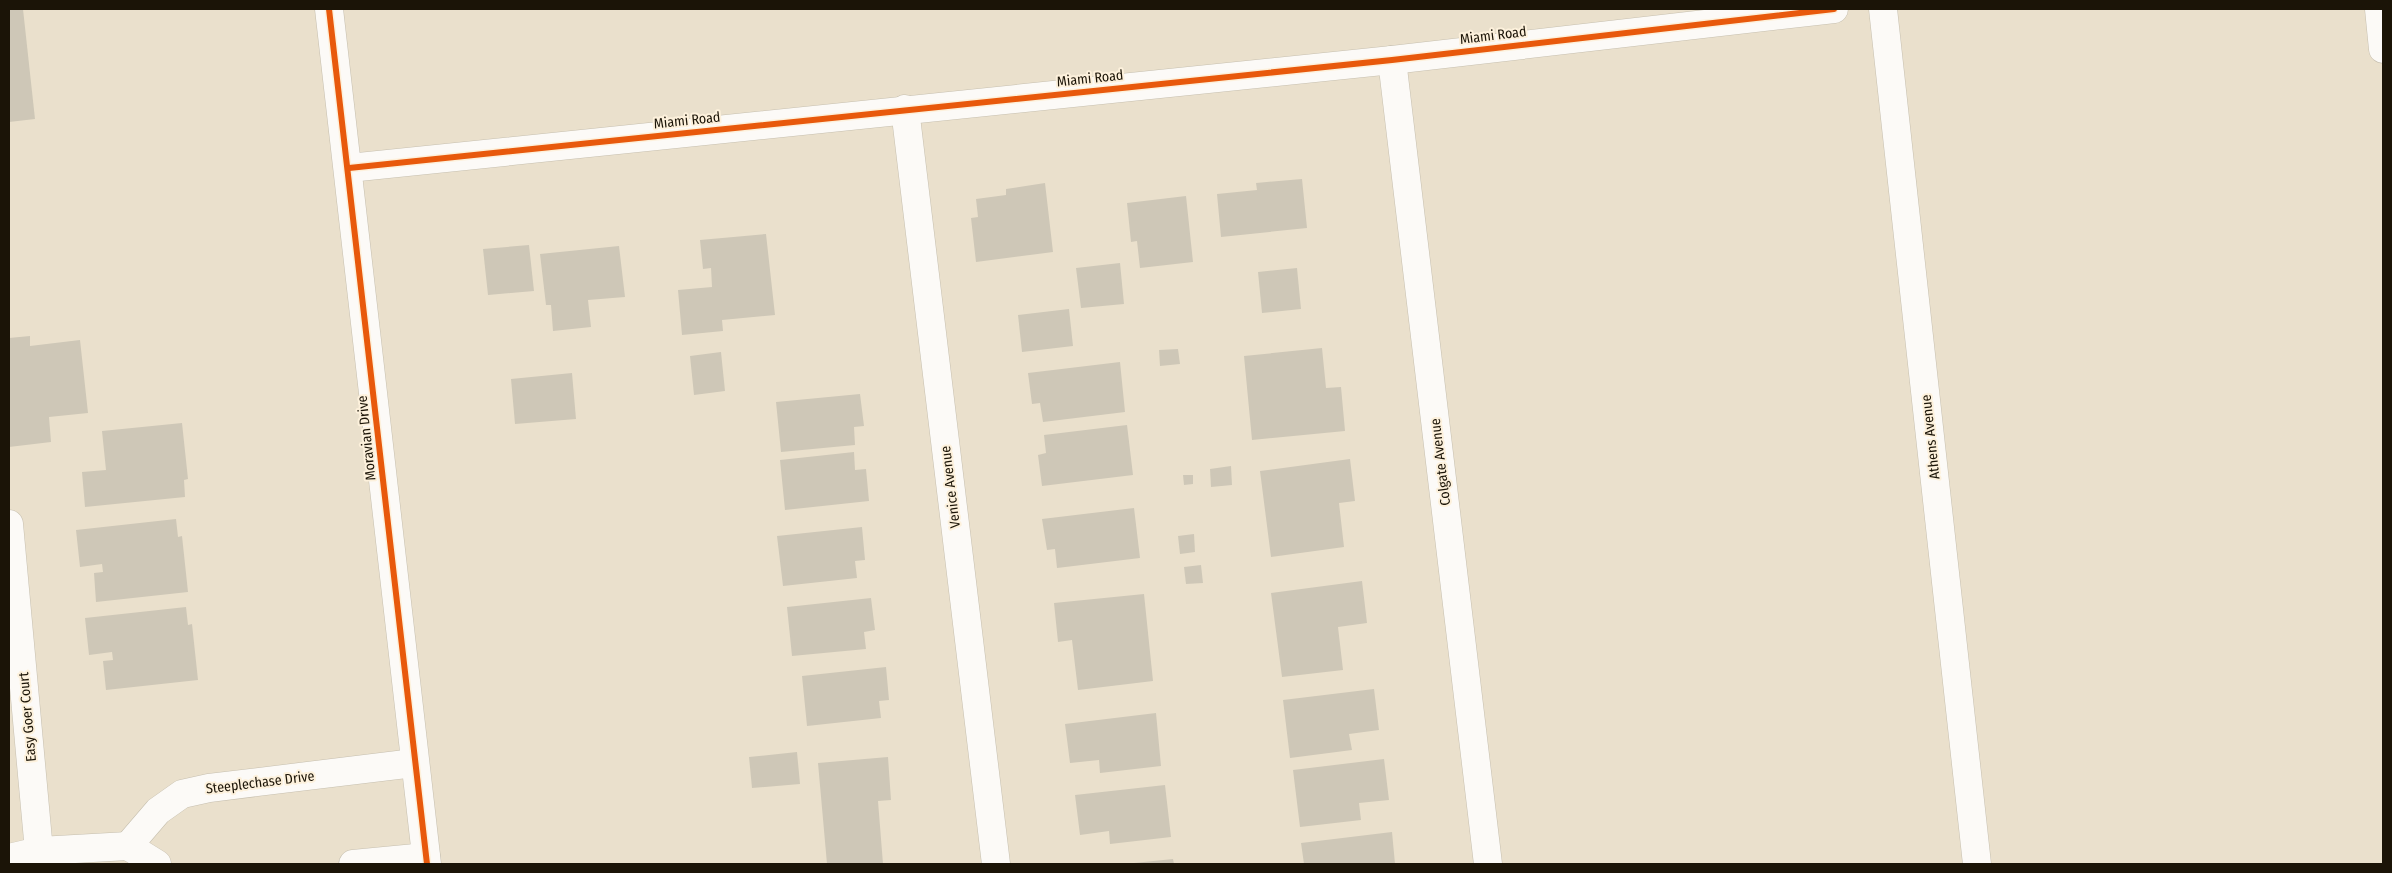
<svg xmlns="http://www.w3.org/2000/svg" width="2392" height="873" viewBox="0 0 2392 873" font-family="'Fira Sans Condensed',sans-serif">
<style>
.building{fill:#cec7b7}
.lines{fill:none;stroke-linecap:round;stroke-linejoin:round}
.street-casing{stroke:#c6bfaf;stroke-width:29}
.secondary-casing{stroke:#c6bfaf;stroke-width:29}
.street{stroke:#fcfaf7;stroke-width:28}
.secondary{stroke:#fcfaf7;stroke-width:28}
.cycleway-casing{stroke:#fdf1dc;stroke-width:9}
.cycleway{stroke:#e8590c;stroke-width:6}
.labels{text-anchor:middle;stroke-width:4;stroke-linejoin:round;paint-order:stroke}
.street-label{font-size:14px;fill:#1b1407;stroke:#fdf1dc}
</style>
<rect width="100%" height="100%" fill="#eae0cc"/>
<g class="building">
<polygon points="9,9 23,9 35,119 9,122"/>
<polygon points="1302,179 1307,228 1221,237 1217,194 1257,190 1256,183"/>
<polygon points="1045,183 1053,252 976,262 971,218 978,217 976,199 1006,195 1006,189"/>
<polygon points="1186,196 1193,262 1140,268 1137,241 1131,242 1127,203"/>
<polygon points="766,234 775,315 722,320 723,331 682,335 678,290 712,287 711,268 703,269 700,240"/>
<polygon points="529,245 534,291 488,295 483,249"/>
<polygon points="619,246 625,297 588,300 591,327 553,331 551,305 546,305 540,254"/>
<polygon points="1120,263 1124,304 1081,308 1076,268"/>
<polygon points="1297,268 1301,309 1262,313 1258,272"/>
<polygon points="1069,309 1073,346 1022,352 1018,315"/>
<polygon points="30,336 30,346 80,340 88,413 49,417 51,442 9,447 9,338"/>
<polygon points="1322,348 1326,388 1341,387 1345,431 1252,440 1244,356"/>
<polygon points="1178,349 1180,364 1160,366 1159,350"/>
<polygon points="721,352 725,391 694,395 690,356"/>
<polygon points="1120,362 1125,412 1043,422 1040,403 1032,404 1028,373"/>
<polygon points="572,373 576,419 515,424 511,379"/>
<polygon points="860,394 864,426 854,427 855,445 781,452 776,402"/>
<polygon points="182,423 188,479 184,480 185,497 85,507 82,472 106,470 102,431"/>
<polygon points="1127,425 1133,475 1042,486 1038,455 1046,453 1044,435"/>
<polygon points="854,452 855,470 866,469 869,501 785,510 780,460"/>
<polygon points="1350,459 1355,501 1339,503 1344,547 1271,557 1260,471"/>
<polygon points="1231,466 1232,485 1211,487 1210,469"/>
<polygon points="1183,475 1193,475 1193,484 1184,485"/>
<polygon points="1134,508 1140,558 1057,568 1055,549 1047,550 1042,519"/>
<polygon points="176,519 178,537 182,536 188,592 96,602 94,573 103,572 102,564 80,567 76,530"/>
<polygon points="862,527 865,560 855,561 857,578 783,586 777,536"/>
<polygon points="1194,534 1195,552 1180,554 1178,536"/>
<polygon points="1201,565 1203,583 1186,584 1184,567"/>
<polygon points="1362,581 1367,623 1338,627 1343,670 1282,677 1271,593"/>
<polygon points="1144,594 1153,681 1078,690 1072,640 1058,642 1054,603"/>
<polygon points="871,598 875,630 864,632 866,649 792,656 787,607"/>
<polygon points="186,607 188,625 192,624 198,680 106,690 103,661 113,660 112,652 89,655 85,618"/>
<polygon points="886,667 889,700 879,701 881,718 807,726 802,676"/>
<polygon points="1374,689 1379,730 1349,734 1352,750 1290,758 1283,700"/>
<polygon points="1156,713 1161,766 1100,773 1099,760 1070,763 1065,724"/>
<polygon points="797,752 800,784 752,788 749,757"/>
<polygon points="888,757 891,800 878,801 883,864 827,864 818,763"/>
<polygon points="1384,759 1389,800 1359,803 1361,820 1300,827 1293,770"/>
<polygon points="1165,785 1171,837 1110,844 1109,831 1080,835 1075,795"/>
<polygon points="1392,832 1395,864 1304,864 1301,843"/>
<polygon points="1173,859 1174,864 1134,864 1134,863"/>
</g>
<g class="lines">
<defs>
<g id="street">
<polyline points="1883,9 1977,864"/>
<polyline points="2379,9 2383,49"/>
<polyline points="1392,60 1488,864"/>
<polyline points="905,109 996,864"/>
<polyline points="349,168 1392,60 1834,9"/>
<polyline points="9,524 39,851"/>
<polyline points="9,858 39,851 128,846"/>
<polyline points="157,864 128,846 158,811 182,794 209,788 414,763"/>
<polyline points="353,864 426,857"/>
</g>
<polyline id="secondary" points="329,9 427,864"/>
</defs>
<use href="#street" class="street-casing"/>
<use href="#secondary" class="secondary-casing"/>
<use href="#street" class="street"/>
<use href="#secondary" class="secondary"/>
<defs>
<g id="cycleway">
<polyline points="329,9 427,864"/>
<polyline points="349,168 1392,60 1834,9"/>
</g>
</defs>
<use href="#cycleway" class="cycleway-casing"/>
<use href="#cycleway" class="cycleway"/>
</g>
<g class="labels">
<g class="street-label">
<text transform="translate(1493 35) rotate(-7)" y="5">Miami Road</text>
<text transform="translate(1090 78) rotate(-6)" y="5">Miami Road</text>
<text transform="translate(687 120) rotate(-6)" y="5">Miami Road</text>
<text transform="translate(1930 437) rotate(-96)" y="5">Athens Avenue</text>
<text transform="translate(366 438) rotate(-96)" y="5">Moravian Drive</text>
<text transform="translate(1440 462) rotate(-97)" y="5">Colgate Avenue</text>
<text transform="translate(950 487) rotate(-97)" y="5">Venice Avenue</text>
<text transform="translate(27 717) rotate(-95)" y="5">Easy Goer Court</text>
<text transform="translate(260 782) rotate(-7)" y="5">Steeplechase Drive</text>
</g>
</g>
<rect width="2392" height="873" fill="none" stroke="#1b1407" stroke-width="20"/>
</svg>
